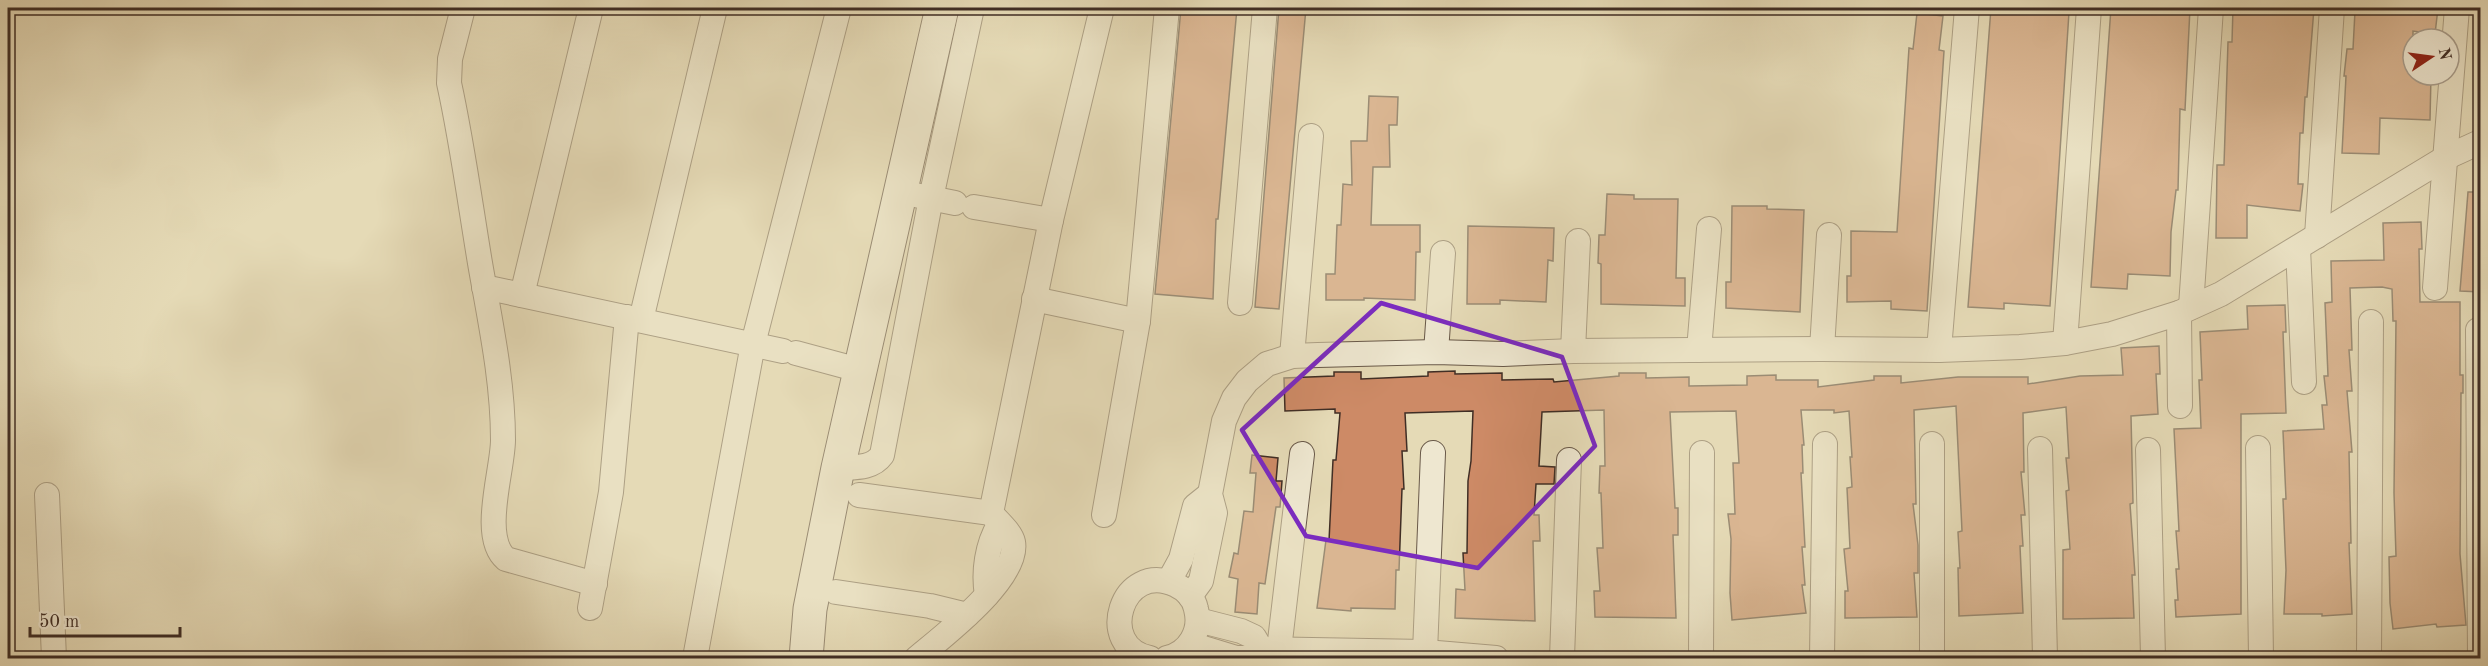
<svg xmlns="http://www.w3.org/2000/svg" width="2488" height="666" viewBox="0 0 2488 666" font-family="'Old Standard TT',serif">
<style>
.building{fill:#cd8a66;stroke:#402e25;stroke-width:1.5}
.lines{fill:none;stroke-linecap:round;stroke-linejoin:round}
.street-casing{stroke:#695949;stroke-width:26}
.secondary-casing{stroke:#402e25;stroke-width:35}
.street{stroke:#eee7d0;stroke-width:24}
.secondary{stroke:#eee7d0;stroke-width:33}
.marked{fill:none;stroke:#7b2cbf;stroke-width:4.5;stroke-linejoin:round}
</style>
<rect width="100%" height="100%" fill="#e5dab6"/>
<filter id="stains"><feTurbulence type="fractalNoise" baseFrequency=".00333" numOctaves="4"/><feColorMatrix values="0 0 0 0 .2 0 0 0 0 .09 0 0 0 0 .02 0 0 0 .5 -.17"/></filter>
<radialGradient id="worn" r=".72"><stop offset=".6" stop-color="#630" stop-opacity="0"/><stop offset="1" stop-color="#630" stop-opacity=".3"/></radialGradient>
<g class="building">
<polygon points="1181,8 1237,8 1218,219 1216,219 1213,299 1155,294"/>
<polygon points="1279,8 1306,8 1279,309 1255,307"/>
<polygon points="1991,8 2069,12 2050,306 2004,303 2004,309 1968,307"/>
<polygon points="2111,8 2190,8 2185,110 2180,109 2178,190 2176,190 2171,232 2170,276 2128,274 2127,289 2091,287"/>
<polygon points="2233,8 2314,8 2307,97 2305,97 2303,133 2300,133 2298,184 2303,184 2300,211 2247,205 2247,238 2216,238 2217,165 2224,165 2228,42 2232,42"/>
<polygon points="2400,8 2438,8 2435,34 2413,31 2413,75 2431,75 2430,120 2380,118 2379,154 2342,153 2346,76 2344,76 2347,49 2353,49 2355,11 2399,14"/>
<polygon points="1917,13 1943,16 1939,50 1944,51 1927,311 1891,309 1891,301 1847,302 1847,276 1851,276 1851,231 1897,232 1909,48 1913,49"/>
<polygon points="1369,96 1398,97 1397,125 1389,125 1390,167 1373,167 1371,225 1420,225 1420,252 1416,252 1415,300 1364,298 1364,300 1326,300 1326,274 1335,274 1337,225 1341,225 1343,184 1352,185 1351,141 1367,141"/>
<polygon points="2468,192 2481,192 2481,292 2460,291"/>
<polygon points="1607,194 1634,195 1634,199 1678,199 1676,278 1685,278 1685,306 1601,304 1601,264 1598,263 1599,235 1605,235"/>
<polygon points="1732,206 1767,206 1767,209 1804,210 1800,312 1726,308 1726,282 1731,282"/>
<polygon points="2421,222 2422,249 2419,249 2420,302 2460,302 2460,375 2463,375 2463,393 2461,393 2460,554 2466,625 2437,627 2436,624 2393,629 2390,603 2389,557 2396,556 2394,493 2396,321 2393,321 2392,289 2382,287 2350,288 2352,350 2349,350 2352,391 2347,391 2352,452 2349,452 2351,543 2349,543 2352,614 2322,616 2322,614 2284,614 2286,570 2283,499 2286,499 2283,431 2324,429 2322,405 2327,405 2324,376 2328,376 2325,303 2332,302 2331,261 2384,260 2383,223"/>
<polygon points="1468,226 1554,228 1553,261 1548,260 1546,302 1500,300 1500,304 1467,304"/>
<polygon points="2285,305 2286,332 2283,332 2286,413 2241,414 2241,614 2176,617 2175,600 2178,600 2176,569 2179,569 2176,531 2179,531 2174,429 2201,428 2199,380 2202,380 2200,332 2248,329 2247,306"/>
<polygon points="2159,346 2160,374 2156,374 2158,414 2131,416 2133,503 2130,504 2135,575 2132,575 2134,618 2063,619 2063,550 2070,549 2066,491 2069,490 2066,458 2069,458 2066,407 2023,413 2024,472 2021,472 2025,515 2021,515 2023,546 2020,546 2023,613 1959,616 1958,568 1960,568 1958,532 1962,531 1956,406 1914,410 1916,504 1913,504 1918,545 1918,573 1914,573 1917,617 1845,618 1845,591 1848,591 1844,549 1850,548 1847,488 1852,487 1850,457 1852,457 1849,411 1834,413 1834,410 1801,410 1804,445 1802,445 1803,473 1801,473 1805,547 1802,547 1805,585 1802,585 1806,613 1732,620 1730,593 1731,539 1728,514 1735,514 1733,463 1739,463 1736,411 1670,412 1675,508 1678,508 1678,535 1673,535 1676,618 1595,617 1594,591 1600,591 1597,548 1603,548 1601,493 1599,493 1600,466 1605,466 1604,410 1542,412 1539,466 1555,467 1554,484 1536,484 1534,515 1539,515 1540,541 1533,541 1535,621 1455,618 1456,589 1465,590 1463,553 1467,553 1468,481 1471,461 1473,411 1405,413 1407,451 1402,451 1404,489 1402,489 1399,570 1396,570 1395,609 1351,608 1351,611 1317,608 1326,540 1329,541 1333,460 1336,460 1340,413 1335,413 1335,409 1285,411 1284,378 1334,376 1334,372 1361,372 1361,379 1428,376 1428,372 1455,371 1455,374 1502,373 1502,380 1553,379 1554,382 1619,376 1619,373 1646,373 1646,378 1689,377 1689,386 1747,385 1747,376 1776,375 1776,380 1818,380 1818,387 1874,380 1874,376 1901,376 1901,383 1958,377 2028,377 2028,384 2080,376 2123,375 2121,348"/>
<polygon points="1252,455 1278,458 1276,481 1282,481 1280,507 1276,507 1265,584 1259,583 1257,614 1235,612 1238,579 1229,577 1234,553 1238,554 1244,511 1253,512 1256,473 1250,473"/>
</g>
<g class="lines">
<defs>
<g id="street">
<path d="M463,8L450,59L449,83C462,142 470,203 480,263C490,321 503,380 503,440C503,470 480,537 506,559L595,584"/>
<polyline points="915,195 955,203"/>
<polyline points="974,207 1051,220"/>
<polyline points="2317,236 2332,8"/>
<polyline points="2298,248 2304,382"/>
<polyline points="484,287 783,351"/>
<polyline points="2435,288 2457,8"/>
<polyline points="522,295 591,8"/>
<polyline points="1034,299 1138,321"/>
<polyline points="1240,303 1265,8"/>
<polyline points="2191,307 2211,8"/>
<polyline points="2179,313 2180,406"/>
<polyline points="641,320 715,8"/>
<polyline points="2478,330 2480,658"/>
<polyline points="2065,343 2089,8"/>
<polyline points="1822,349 1829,235"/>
<polyline points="1699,350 1709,229"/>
<polyline points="1939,350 1967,8"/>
<polyline points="1573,351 1578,241"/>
<polyline points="1436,352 1443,253"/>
<polyline points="796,353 859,370"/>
<polyline points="1292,356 1311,136"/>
<polyline points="2258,448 2261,658"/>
<polyline points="2040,449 2045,658"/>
<polyline points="2148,450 2153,658"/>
<path d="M838,468C854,467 872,469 882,455L931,198L972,8"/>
<polyline points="47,495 54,658"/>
<polyline points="859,495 991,513 1051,220 1102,8"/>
<polyline points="1104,515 1138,321 1167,8"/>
<polyline points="1169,581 1181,559 1195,506 1210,494"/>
<polyline points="836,592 930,606 967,615"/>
<path d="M987,595C983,572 987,545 999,525"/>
<polyline points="1190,596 1201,581 1215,513 1210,494 1224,421 1234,398 1247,381 1267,364 1292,356 1318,355 1436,352 1503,354 1573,351 1822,349 1939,350 2020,347 2065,343 2112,334 2179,313 2221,294 2445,158 2480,142"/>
<polyline points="590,608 611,492 627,317"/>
<polyline points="1198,620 1241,631 1254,637 1261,649"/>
<polyline points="1190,644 1236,658 1247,658"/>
<polyline points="1425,652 1433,453"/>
<polyline points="695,658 753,344 839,8"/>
<path d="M917,658C942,637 1020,578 1013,542C1011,532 997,521 991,513"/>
<path d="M1150,658C1095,648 1121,559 1176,585C1185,589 1194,598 1196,609C1202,631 1189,653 1167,658"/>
<polyline points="1252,658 1261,649 1425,652 1496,658"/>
<polyline points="1278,658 1302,454"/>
<polyline points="1562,658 1569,460"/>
<polyline points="1701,658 1702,453"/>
<polyline points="1822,658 1825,444"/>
<polyline points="1932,658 1932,444"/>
<polyline points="2369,658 2371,322"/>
</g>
<polyline id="secondary" points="806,658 810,609 838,468 942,8"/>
</defs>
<use href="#street" class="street-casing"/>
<use href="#secondary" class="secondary-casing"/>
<use href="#street" class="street"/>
<use href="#secondary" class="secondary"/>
</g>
<path d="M0 0H2488V666H0ZM1381,303L1562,357L1595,446L1478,568L1306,536L1242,430Z" fill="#e5dab6" fill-opacity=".55" fill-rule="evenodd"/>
<path class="marked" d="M1381,303L1562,357L1595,446L1478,568L1306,536L1242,430Z"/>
<rect width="2488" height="666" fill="none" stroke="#e5dab6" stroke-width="30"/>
<rect x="9" y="9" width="2470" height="648" fill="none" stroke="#402e25" stroke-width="3"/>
<rect x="15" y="15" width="2458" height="636" fill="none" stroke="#402e25" stroke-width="1.5"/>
<g transform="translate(2431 57) rotate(77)"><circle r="28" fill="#eee7d0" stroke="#a89d8c" stroke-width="1.5"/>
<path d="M0-4.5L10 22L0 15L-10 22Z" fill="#8f2418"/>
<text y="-9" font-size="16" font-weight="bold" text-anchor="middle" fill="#402e25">N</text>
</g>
<path d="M30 627v9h150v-9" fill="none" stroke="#402e25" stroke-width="3"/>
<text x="39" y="627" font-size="18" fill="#402e25" stroke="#eee7d0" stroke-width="4.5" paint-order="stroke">50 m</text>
<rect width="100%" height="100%" filter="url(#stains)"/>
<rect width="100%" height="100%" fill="url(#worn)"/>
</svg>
